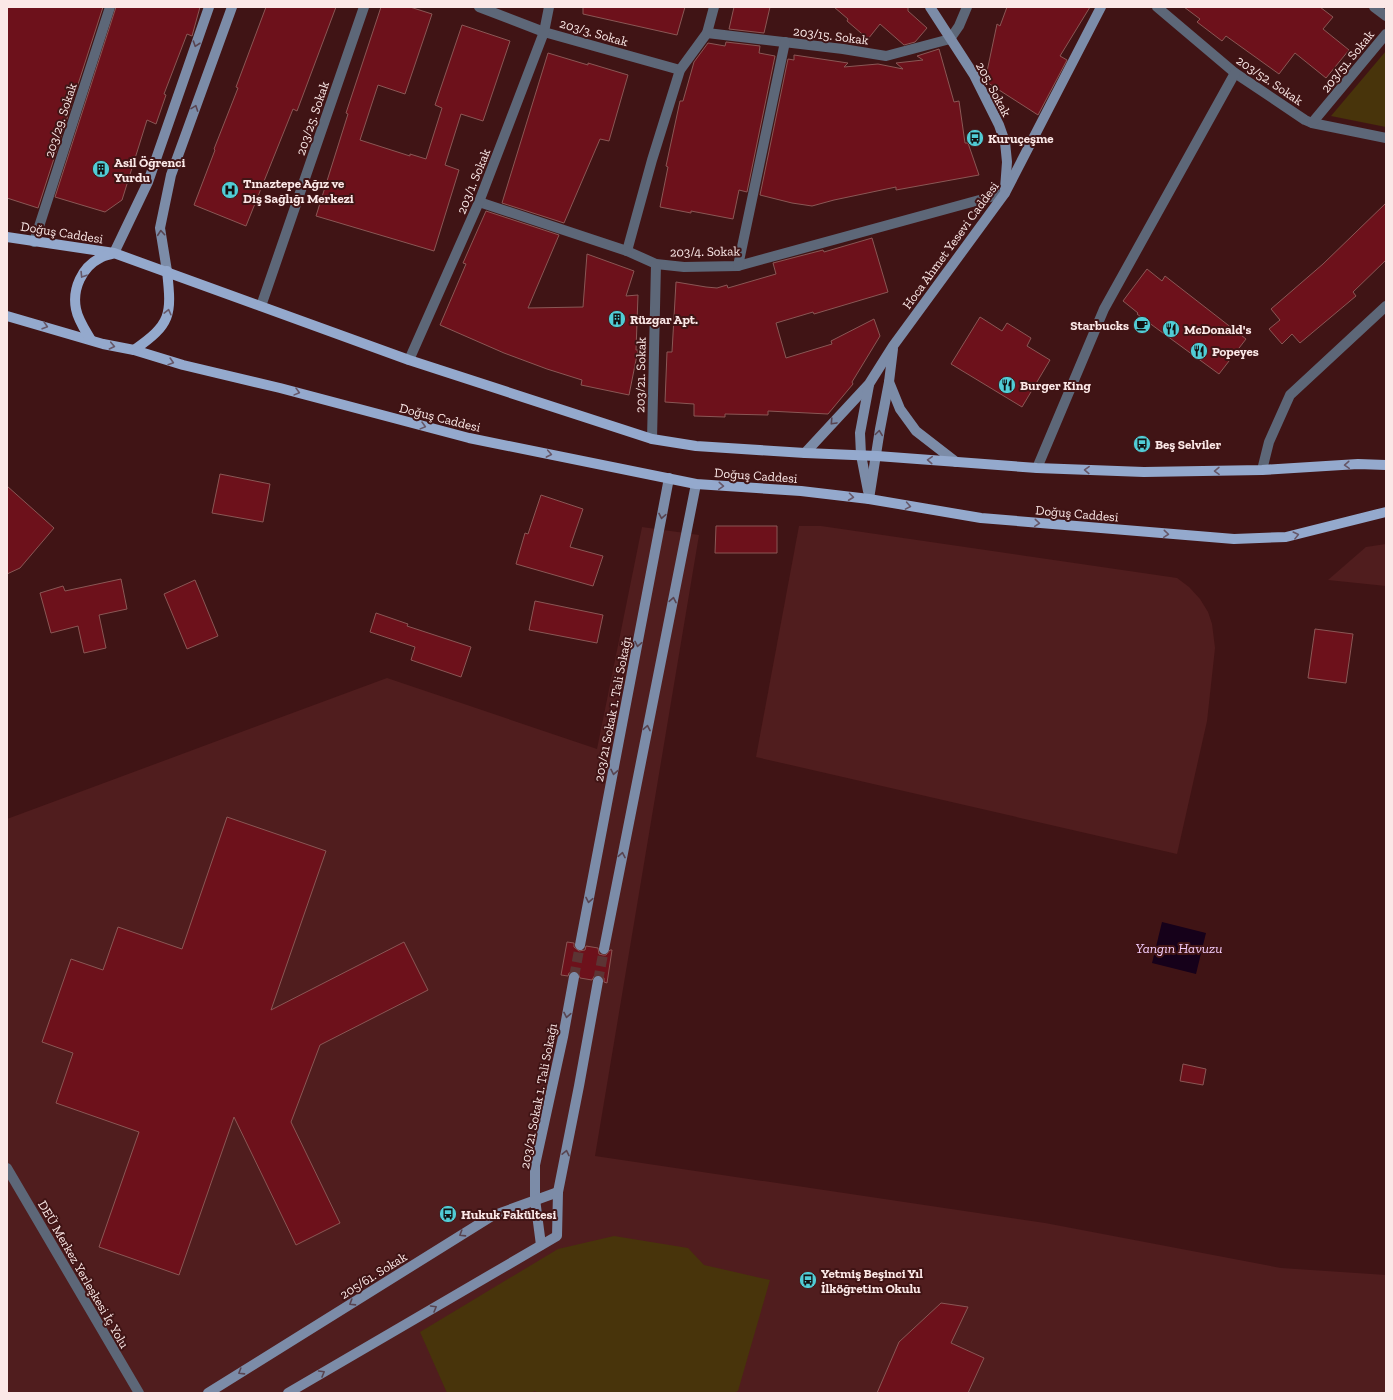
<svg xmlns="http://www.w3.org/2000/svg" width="1393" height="1400" viewBox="0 0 1393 1400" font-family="'Zilla Slab',serif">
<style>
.built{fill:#501d1e}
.green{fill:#48340b}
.water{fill:#16011a}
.building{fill:#6d111b;stroke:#8a5755}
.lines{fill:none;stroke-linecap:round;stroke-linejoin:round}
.secondary-tunnel{stroke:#5c3434;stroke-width:10;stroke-dasharray:10 5;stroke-linecap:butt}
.street{stroke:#5d6778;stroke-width:10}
.secondary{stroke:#7c8ca8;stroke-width:10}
.primary{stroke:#94a9cd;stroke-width:10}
.oneway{stroke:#584450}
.oneway2{stroke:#665768}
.labels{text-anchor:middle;stroke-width:4;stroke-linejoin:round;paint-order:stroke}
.street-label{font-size:13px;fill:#fbe8e7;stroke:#401415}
.poi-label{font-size:13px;font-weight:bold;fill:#fbe8e7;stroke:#401415;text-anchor:start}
.water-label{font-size:14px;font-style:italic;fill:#f4ccfa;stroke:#401415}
</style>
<rect width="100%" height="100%" fill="#401415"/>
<g class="built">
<polygon points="799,526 821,526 1177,578 1189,587 1200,599 1208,612 1212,624 1215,648 1207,721 1177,854 756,757"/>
<polygon points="642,527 699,535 595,1156 1045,1223 1281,1268 1386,1275 1386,1393 7,1393 7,819 387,678 597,749"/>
<polygon points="1386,544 1386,586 1328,580 1366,547"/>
</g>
<g class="green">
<polygon points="1386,51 1386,127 1331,116"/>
<polygon points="614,1236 688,1248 704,1265 770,1280 738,1391 733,1393 539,1393 534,1391 533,1393 447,1393 420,1332 558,1249"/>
</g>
<polygon class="water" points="1162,922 1206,933 1196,974 1152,963"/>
<g class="building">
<polygon points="7,7 103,7 38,208 7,198"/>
<polygon points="116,7 200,7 192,36 187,34 164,94 166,95 156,124 147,120 122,200 105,212 55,197"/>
<polygon points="266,7 336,7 297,111 293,109 246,226 194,205 215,150 214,149 238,88 236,87"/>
<polygon points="381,7 410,7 432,14 405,94 378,85 360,140 410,156 410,154 426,159 442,108 435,105 462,25 510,41 483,121 461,114 445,165 459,170 434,251 316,216 348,114 346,113"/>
<polygon points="583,7 685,7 677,35 583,14"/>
<polygon points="734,7 770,7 764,33 729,29"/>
<polygon points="834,7 908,7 908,11 927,28 915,42 904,45 880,24 868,39 847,21 848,19"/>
<polygon points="1007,7 1090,7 1060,56 1067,60 1038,115 985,81 997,24 1000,26"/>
<polygon points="1184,7 1320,7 1333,17 1323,29 1349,50 1326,78 1295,53 1279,74 1226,36 1222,41 1197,22 1200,19"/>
<polygon points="726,42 760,46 759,53 775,56 747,192 739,190 733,219 691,211 691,213 660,207 668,167 666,166 680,101 683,101 694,62 708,43 725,46"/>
<polygon points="939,49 954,102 959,101 965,143 968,143 979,175 896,190 896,187 834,200 812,206 792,203 760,195 788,59 794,60 794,55 848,63 844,67 878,64 903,69 896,63 923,60 917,56"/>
<polygon points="548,53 588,65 588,63 628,75 609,141 600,139 564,223 502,203"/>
<polygon points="1386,203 1386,260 1353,292 1356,296 1300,343 1292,334 1282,344 1269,329 1280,320 1271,309 1323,264"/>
<polygon points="486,211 559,235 528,308 583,307 587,254 634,271 626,296 638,295 636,350 638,350 629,395 581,385 582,380 547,369 504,353 440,325 466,264 463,263"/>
<polygon points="872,238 888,292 814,314 813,312 776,323 786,358 832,344 831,341 874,319 880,336 852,382 853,384 828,414 768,411 768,415 725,414 725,417 694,416 694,404 665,402 667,352 672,352 676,282 706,287 717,288 727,285 728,288 776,274 773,263 823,250 824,252"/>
<polygon points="1147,269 1162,281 1165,276 1246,339 1219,374 1137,314 1138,313 1123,301"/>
<polygon points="980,317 1002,331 1007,323 1031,338 1027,346 1050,360 1022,407 951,364"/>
<polygon points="220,474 270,484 263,522 212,513"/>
<polygon points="7,486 54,528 20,568 7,574"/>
<polygon points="541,495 583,509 570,547 603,556 593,586 516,564 525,533 528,534"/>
<polygon points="716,526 777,526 777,553 715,553"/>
<polygon points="121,579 127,609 99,615 106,648 84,653 78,626 51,633 40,593 63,586 65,591"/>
<polygon points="195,580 218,636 187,649 164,594"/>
<polygon points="535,601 603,615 597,643 529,630"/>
<polygon points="376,613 408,624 407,626 471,647 461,677 411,660 415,647 370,632"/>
<polygon points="1315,629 1353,634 1346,683 1308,678"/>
<polygon points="227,817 326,851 271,1010 404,942 428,990 320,1045 291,1122 340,1223 296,1245 234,1117 179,1275 99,1247 139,1132 56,1103 73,1053 42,1042 71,959 103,970 118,927 182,949"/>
<polygon points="567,942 574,943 574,947 579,951 585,950 586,946 598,948 599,954 603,955 606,955 610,950 612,950 607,983 604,982 604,978 600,975 595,975 592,980 580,978 578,972 575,971 569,973 568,976 561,975"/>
<polygon points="1183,1064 1206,1069 1203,1085 1180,1081"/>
<polygon points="941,1303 968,1307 951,1343 984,1358 968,1393 877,1393 899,1342"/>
</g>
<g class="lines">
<g class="secondary-tunnel">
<polyline points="574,977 580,945"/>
<polyline points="598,981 604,949"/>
</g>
<g class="street">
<polyline points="479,7 544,32 680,70"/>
<polyline points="1157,7 1235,73 1305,120 1312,123 1386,138"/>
<polyline points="1374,7 1386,16"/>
<polyline points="707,33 843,49 886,56 950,39 959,26 967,7"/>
<polyline points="1312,123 1386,34"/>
<polyline points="479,202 627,251 656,264 684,267 738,266 1005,193"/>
<polyline points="34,242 110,7"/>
<polyline points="627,251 652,160 680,70 707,33 714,7"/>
<polyline points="738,266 785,42"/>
<polyline points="261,306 364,7"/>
<polyline points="409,360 479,202 544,32 549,7"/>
<polyline points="652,439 656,264"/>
<polyline points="1037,468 1104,309 1235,73"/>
<polyline points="1262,470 1269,442 1290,395 1386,306"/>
<polyline points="7,1168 139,1393"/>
</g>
<g class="secondary">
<polyline points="930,7 974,75 999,125 1005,142 1007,162 1005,189"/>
<polyline points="114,253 148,182 209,7"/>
<polyline points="167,271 160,228 171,175 232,7"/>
<polyline points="889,382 900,409 916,431 956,462"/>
<polyline points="805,453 869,384 893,346 1005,193 1101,7"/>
<polyline points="868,491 861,455 860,433 869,385"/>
<polyline points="869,499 880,429 889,382 893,349"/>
<polyline points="580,945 669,478"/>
<polyline points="604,949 696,484"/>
<polyline points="541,1245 535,1199 535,1165 563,1037 574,977"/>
<polyline points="208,1393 492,1216 558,1192"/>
<polyline points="288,1393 557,1236 558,1192 579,1086 598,981"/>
</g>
<g class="primary">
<polyline points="7,237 114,253 409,360 652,439 696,446 805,453 877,456 1037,468 1144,472 1262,470 1358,464 1386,465"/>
<polyline points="7,316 103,344 134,350 183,365 280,388 469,438 696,484 801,491 869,499 981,518 1234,539 1286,537 1386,512"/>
<path d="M91,340C85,330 78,320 76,309C72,289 82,267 100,258C103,256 108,255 112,254"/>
<path d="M134,350C171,324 172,316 167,271"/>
</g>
</g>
<defs><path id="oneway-chevron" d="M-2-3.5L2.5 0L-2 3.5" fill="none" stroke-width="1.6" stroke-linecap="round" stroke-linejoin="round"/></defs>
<g class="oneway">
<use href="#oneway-chevron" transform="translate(196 44) rotate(109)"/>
<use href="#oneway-chevron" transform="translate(195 108) rotate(-70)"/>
<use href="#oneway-chevron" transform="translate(161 233) rotate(-95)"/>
<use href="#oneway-chevron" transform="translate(833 422) rotate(133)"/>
<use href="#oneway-chevron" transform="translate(879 433) rotate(-82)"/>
<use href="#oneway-chevron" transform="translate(662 516) rotate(101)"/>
<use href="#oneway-chevron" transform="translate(673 600) rotate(-79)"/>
<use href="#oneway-chevron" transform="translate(638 644) rotate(101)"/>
<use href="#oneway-chevron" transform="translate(647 728) rotate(-79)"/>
<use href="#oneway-chevron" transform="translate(614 772) rotate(101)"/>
<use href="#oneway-chevron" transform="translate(622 855) rotate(-79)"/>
<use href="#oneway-chevron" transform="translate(589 900) rotate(101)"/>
<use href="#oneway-chevron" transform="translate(567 1015) rotate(101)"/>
<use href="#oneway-chevron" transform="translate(566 1153) rotate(-78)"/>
<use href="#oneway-chevron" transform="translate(462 1234) rotate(148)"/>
<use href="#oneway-chevron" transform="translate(352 1303) rotate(148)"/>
<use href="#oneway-chevron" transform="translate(434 1308) rotate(-30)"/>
<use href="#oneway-chevron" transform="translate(241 1372) rotate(148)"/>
<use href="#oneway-chevron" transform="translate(322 1373) rotate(-30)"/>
</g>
<g class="oneway2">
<use href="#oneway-chevron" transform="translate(83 275) rotate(122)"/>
<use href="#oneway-chevron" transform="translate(168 312) rotate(-76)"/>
<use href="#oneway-chevron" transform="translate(45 326) rotate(17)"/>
<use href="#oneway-chevron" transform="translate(112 346) rotate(12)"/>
<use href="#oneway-chevron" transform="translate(171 362) rotate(17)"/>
<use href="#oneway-chevron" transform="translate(297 392) rotate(15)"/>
<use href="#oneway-chevron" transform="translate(423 426) rotate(15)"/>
<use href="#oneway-chevron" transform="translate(549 454) rotate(11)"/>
<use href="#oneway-chevron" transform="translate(930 460) rotate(-176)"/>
<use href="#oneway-chevron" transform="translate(1347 465) rotate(176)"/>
<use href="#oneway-chevron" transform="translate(1087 470) rotate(-178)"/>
<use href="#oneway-chevron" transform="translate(1217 471) rotate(179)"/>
<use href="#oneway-chevron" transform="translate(721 486) rotate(4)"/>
<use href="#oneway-chevron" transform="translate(851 497) rotate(7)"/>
<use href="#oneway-chevron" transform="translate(908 506) rotate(10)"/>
<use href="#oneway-chevron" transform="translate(1037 523) rotate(5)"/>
<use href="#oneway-chevron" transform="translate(1166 534) rotate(5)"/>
<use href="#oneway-chevron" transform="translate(1296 535) rotate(-14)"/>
</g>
<defs>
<symbol id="bus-disc" viewBox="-11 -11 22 22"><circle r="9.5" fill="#51ccd5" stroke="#401415"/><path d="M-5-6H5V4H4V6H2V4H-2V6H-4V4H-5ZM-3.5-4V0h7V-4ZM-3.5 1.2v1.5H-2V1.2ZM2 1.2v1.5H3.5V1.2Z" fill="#111"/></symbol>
<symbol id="building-disc" viewBox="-11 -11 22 22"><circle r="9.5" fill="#51ccd5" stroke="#401415"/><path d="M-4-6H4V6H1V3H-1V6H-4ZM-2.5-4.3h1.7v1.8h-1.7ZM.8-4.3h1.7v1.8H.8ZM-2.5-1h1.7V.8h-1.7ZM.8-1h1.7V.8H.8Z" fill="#111"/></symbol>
<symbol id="hospital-disc" viewBox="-11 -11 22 22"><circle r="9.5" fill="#51ccd5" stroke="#401415"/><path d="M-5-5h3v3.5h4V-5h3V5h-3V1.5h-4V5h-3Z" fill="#111"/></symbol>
<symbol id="cafe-disc" viewBox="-11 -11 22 22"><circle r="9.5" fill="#51ccd5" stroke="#401415"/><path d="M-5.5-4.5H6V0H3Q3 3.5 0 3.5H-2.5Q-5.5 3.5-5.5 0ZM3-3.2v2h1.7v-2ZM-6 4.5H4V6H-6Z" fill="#111"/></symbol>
<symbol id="restaurant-disc" viewBox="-11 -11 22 22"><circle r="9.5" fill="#51ccd5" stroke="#401415"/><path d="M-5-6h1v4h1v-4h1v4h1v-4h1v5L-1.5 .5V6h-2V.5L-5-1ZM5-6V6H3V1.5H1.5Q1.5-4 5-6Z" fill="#111"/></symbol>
</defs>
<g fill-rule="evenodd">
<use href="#bus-disc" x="965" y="128" width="20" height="20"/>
<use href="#building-disc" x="91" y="159" width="20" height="20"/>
<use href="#hospital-disc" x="220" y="180" width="20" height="20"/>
<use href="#building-disc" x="607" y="309" width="20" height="20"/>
<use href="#cafe-disc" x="1132" y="315" width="20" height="20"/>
<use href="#restaurant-disc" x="1161" y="319" width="20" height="20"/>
<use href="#restaurant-disc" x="1189" y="341" width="20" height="20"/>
<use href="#restaurant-disc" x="997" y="375" width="20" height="20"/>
<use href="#bus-disc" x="1132" y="434" width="20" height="20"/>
<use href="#bus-disc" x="438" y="1204" width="20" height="20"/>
<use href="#bus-disc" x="798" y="1270" width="20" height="20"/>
</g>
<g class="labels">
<g class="street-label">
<text transform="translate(594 32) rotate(16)" y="5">203/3. Sokak</text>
<text transform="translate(831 35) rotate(7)" y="5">203/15. Sokak</text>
<text transform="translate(1347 61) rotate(-51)" y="5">203/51. Sokak</text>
<text transform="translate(1270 80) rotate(34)" y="5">203/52. Sokak</text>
<text transform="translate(994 89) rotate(62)" y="5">205. Sokak</text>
<text transform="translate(312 118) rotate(-71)" y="5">203/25. Sokak</text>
<text transform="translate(60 120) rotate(-72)" y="5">203/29. Sokak</text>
<text transform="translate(473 181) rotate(-68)" y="5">203/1. Sokak</text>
<text transform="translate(62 232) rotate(9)" y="5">Doğuş Caddesi</text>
<text transform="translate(950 245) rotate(-54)" y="5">Hoca Ahmet Yesevi Caddesi</text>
<text transform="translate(705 251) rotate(-1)" y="5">203/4. Sokak</text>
<text transform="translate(640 375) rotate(-89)" y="5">203/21. Sokak</text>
<text transform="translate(440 417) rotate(14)" y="5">Doğuş Caddesi</text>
<text transform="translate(756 475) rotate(4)" y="5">Doğuş Caddesi</text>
<text transform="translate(1077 513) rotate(5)" y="5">Doğuş Caddesi</text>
<text transform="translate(612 709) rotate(-79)" y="5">203/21 Sokak 1. Tali Sokağı</text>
<text transform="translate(538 1096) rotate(-79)" y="5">203/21 Sokak 1. Tali Sokağı</text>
<text transform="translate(84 1274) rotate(60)" y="5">DEÜ Merkez Yerleşkesi İç Yolu</text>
<text transform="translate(373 1275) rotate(-32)" y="5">205/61. Sokak</text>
</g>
<g class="poi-label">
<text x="988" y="143">Kuruçeşme</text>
<text x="114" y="167">Asil Öğrenci<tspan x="114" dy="15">Yurdu</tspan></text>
<text x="243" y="188">Tınaztepe Ağız ve<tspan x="243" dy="15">Diş Sağlığı Merkezi</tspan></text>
<text x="630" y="324">Rüzgar Apt.</text>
<text x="1129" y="330" text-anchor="end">Starbucks</text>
<text x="1184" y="334">McDonald's</text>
<text x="1212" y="356">Popeyes</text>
<text x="1020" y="390">Burger King</text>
<text x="1155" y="449">Beş Selviler</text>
<text x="461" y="1219">Hukuk Fakültesi</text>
<text x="821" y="1278">Yetmiş Beşinci Yıl<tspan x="821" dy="15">İlköğretim Okulu</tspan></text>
</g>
<g class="water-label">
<text x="1179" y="953">Yangın Havuzu</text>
</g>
</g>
<rect width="1393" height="1400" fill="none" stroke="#fbe8e7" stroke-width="16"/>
</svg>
